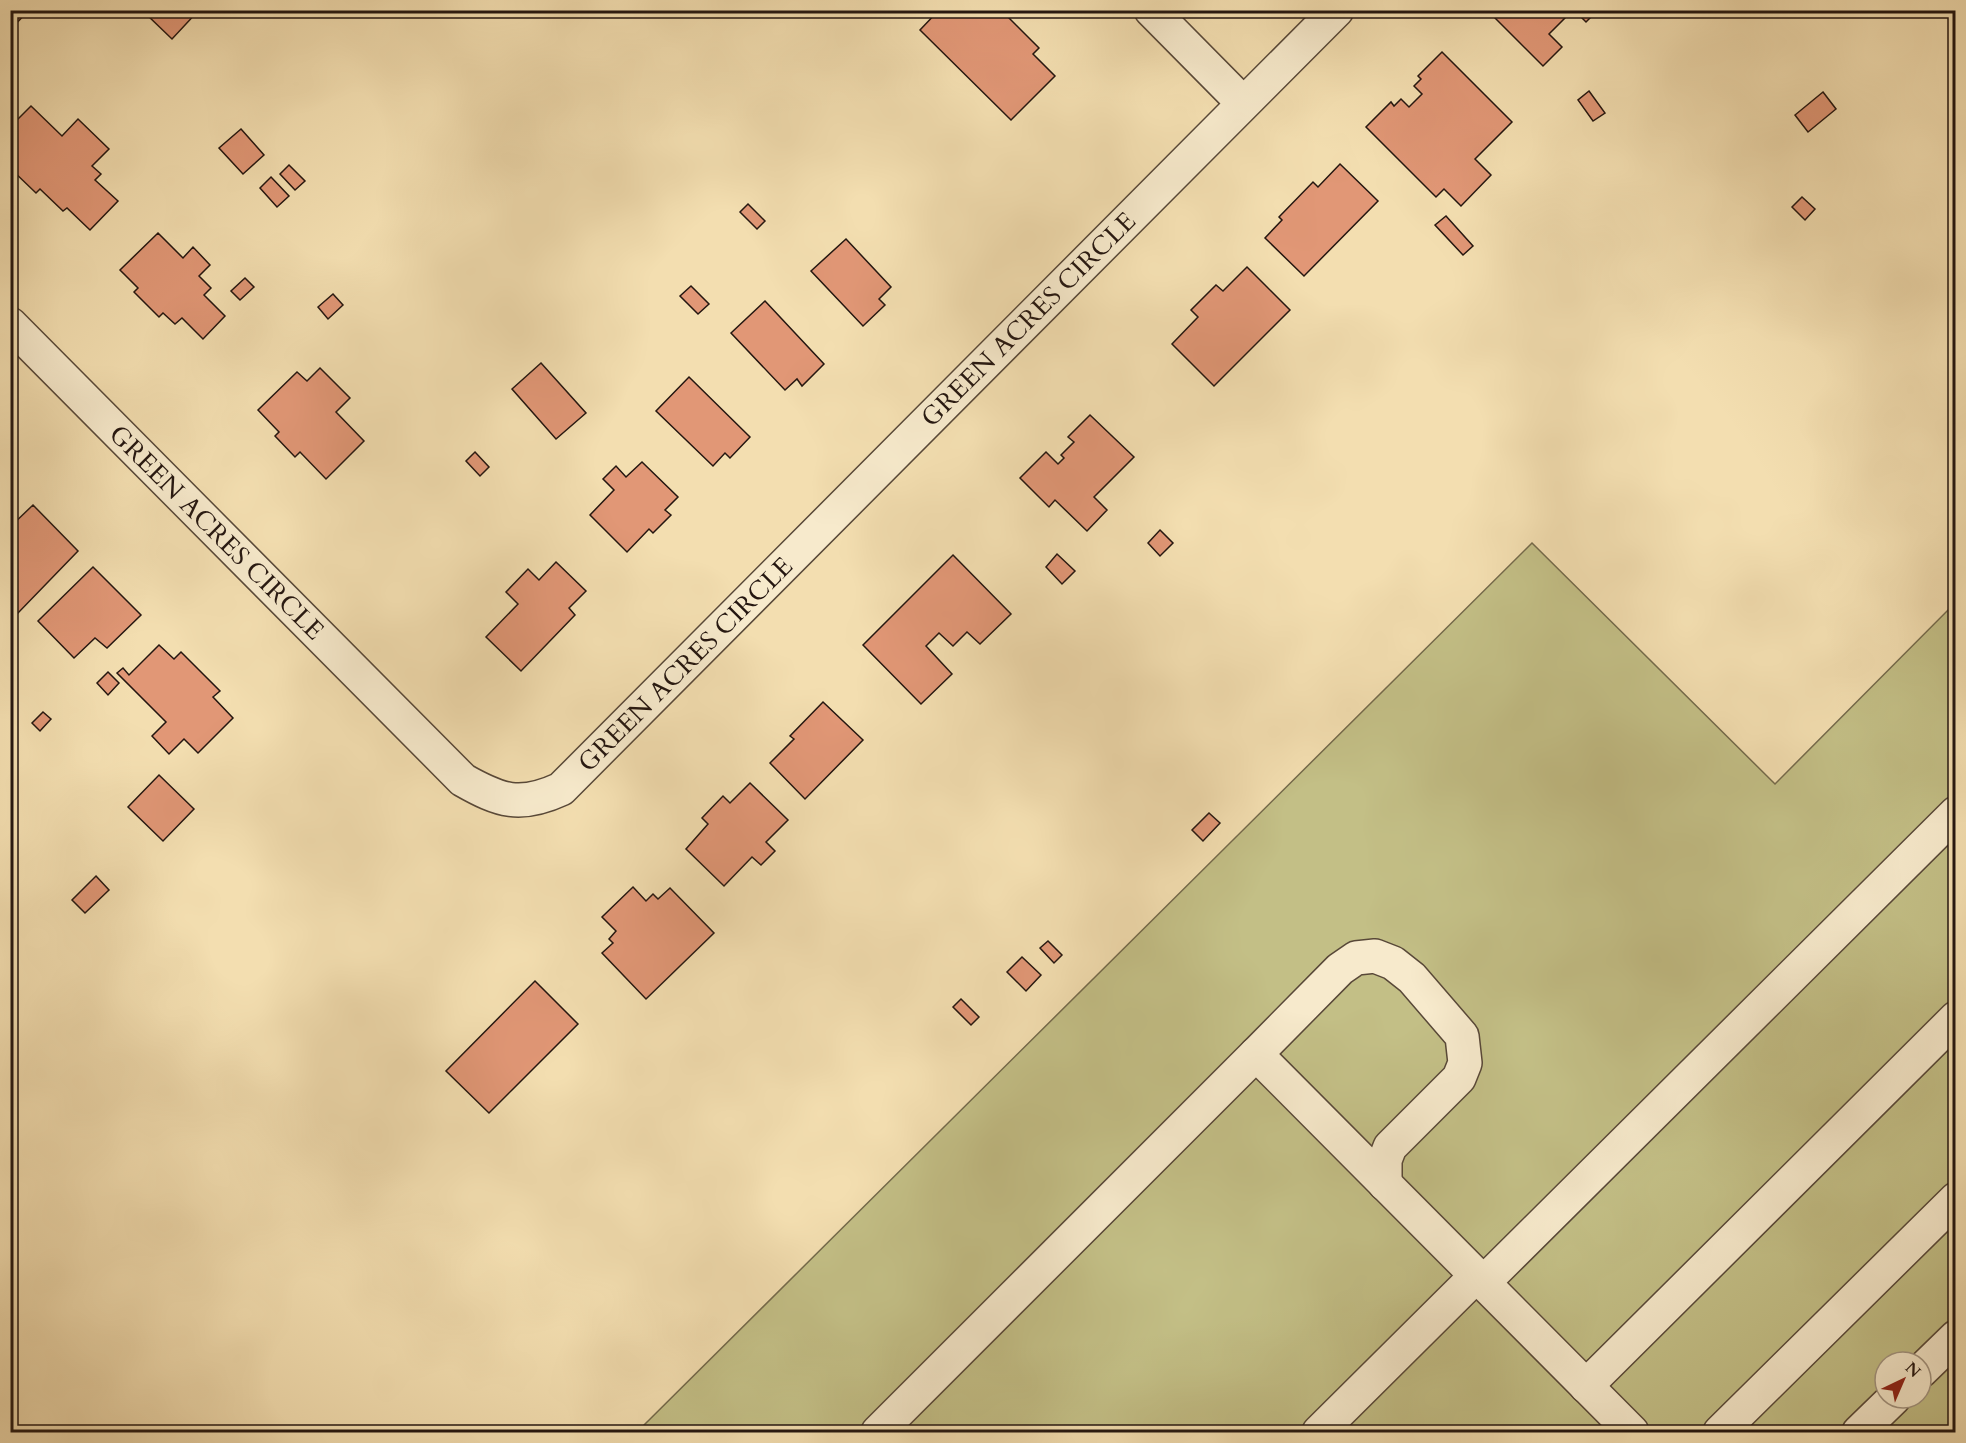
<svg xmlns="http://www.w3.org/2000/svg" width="1966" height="1443" viewBox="0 0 1966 1443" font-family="Cardo,serif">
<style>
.green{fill:#c3bf86;stroke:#746a4b;stroke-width:1.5;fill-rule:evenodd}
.building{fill:#e19776;stroke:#241610;stroke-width:1.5}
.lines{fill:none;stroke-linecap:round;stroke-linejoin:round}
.minor-casing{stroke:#584838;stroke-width:36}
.minor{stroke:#f7eacc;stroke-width:33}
.labels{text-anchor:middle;stroke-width:4.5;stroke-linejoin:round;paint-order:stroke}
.street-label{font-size:26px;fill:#241610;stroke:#f7eacc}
</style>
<rect width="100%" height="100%" fill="#f3deb0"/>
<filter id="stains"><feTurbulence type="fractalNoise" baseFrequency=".00333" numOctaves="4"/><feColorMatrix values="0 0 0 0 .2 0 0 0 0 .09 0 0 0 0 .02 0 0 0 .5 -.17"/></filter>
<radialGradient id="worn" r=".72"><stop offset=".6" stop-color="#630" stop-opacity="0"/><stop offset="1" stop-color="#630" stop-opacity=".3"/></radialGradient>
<path class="green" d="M1532,543L1775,784L1955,603V1432H637ZM1885,1362H1921V1398H1885Z"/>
<g class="building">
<polygon points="10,10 29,10 10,30"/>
<polygon points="145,10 199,10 172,39 144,12"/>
<polygon points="939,10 1001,10 1039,48 1033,54 1055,76 1011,120 920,30"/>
<polygon points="1500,10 1573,10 1549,34 1562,47 1543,66 1494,17"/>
<polygon points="1574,10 1598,10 1586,22"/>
<polygon points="1442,52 1512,122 1475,159 1491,175 1461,206 1444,189 1436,197 1366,127 1391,102 1394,106 1401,99 1409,107 1422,94 1414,86 1421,79 1418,76"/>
<polygon points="1589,91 1605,113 1593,121 1578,100"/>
<polygon points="1823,92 1836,109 1808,132 1795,115"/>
<polygon points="31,106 62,136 78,119 109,149 92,166 101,174 95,180 118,201 90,230 67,208 63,211 40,189 36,193 11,169 15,164 10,160 10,127"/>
<polygon points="241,129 264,155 243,174 219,148"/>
<polygon points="1340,164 1378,201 1304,276 1265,238 1282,220 1279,217 1313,182 1318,187"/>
<polygon points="289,165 305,181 295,190 280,174"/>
<polygon points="271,177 289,196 277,207 260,188"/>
<polygon points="1802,197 1815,209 1805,220 1792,207"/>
<polygon points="748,204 765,221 757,229 740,212"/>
<polygon points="1446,216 1473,246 1463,255 1435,225"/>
<polygon points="158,233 183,258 193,247 210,265 199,276 211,288 204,295 225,316 203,339 182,318 175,324 163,313 159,317 134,292 138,288 120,270"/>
<polygon points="846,239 891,287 879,299 885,305 863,326 811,271"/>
<polygon points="1247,267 1290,310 1214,386 1172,344 1198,317 1191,310 1216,285 1223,291"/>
<polygon points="245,278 254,287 240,300 231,291"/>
<polygon points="691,286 709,304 698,314 680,296"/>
<polygon points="333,294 343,305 328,319 318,307"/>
<polygon points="765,301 824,364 802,386 797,379 785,390 731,333"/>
<polygon points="541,363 586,413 556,439 512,389"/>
<polygon points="320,368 350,398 336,412 364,441 326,479 300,452 295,457 275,436 279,432 258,410 297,372 307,381"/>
<polygon points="689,377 750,437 730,458 725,453 713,466 656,411"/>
<polygon points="1090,415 1134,457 1094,497 1107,510 1087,531 1055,500 1049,507 1020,478 1046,452 1058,464 1064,458 1061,455 1074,442 1068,437"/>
<polygon points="475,452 489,467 480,476 466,461"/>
<polygon points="642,462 678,497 665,510 671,515 653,533 649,529 627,552 590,515 614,490 603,479 616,466 626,477"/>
<polygon points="33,505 78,551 18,613 10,605 10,527"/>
<polygon points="1160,530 1173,543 1160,556 1148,543"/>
<polygon points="1057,554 1075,571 1062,584 1046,567"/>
<polygon points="953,555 1011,614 980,644 967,632 953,646 939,633 926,646 952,674 921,704 863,645"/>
<polygon points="556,562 586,591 569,608 575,615 521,671 486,637 518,604 506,592 528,569 539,580"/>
<polygon points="93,567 141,615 107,648 95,638 74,658 38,621"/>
<polygon points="159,645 174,659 181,652 220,691 213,697 233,718 198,753 184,739 169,754 152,736 166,722 117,673 123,668 129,675"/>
<polygon points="108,672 119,683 108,695 97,683"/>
<polygon points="823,702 863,740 805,799 770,763 794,739 790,736"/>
<polygon points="43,712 51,719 40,731 32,723"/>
<polygon points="159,775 194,809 163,841 128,807"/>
<polygon points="750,783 788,820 766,842 775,851 761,865 752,857 724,886 686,849 708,824 702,818 723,796 730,803"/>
<polygon points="1209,813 1220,823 1203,841 1192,830"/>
<polygon points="96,876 109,890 85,913 72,900"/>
<polygon points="633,887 646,901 653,894 658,899 670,888 714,933 646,999 602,953 613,943 609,939 616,931 602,917"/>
<polygon points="1048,941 1062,955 1054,963 1040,948"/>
<polygon points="1022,957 1041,975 1026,991 1007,972"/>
<polygon points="535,981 578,1024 489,1113 446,1071"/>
<polygon points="961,999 979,1017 971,1025 953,1007"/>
</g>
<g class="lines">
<defs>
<g id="minor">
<polyline points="1151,10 1243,103"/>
<path d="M10,324L463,780C500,801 520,808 561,789L1337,10"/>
<polyline points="1256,1054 1340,969 1356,958 1375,956 1393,963 1412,978 1462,1036 1465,1063 1459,1078 1390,1147 1385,1160 1385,1184"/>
<polyline points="1483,1283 1956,813"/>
<polyline points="1921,1371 1956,1337"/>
<polyline points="1586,1386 1956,1018"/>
<polyline points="878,1432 1256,1054 1632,1432"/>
<polyline points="1319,1432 1476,1276"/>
<polyline points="1720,1432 1956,1199"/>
<polyline points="1859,1432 1894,1398"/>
</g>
</defs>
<use href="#minor" class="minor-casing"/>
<use href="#minor" class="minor"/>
</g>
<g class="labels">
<g class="street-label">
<text transform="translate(1028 319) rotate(-45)" y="9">GREEN ACRES CIRCLE</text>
<text transform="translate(217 532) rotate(45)" y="9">GREEN ACRES CIRCLE</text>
<text transform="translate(685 664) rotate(-45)" y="9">GREEN ACRES CIRCLE</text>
</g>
</g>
<rect width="1966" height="1443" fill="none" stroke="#f3deb0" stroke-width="36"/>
<rect x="12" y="12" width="1942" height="1419" fill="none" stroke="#241610" stroke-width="3"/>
<rect x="18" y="18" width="1930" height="1407" fill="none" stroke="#241610" stroke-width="1.5"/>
<g transform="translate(1903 1380) rotate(44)"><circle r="28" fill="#f7eacc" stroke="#a39581" stroke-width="1.5"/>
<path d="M0-4.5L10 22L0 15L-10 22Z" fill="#8f2418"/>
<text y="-9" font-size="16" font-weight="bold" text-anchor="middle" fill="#241610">N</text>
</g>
<rect width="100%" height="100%" filter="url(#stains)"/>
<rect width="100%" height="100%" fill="url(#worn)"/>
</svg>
